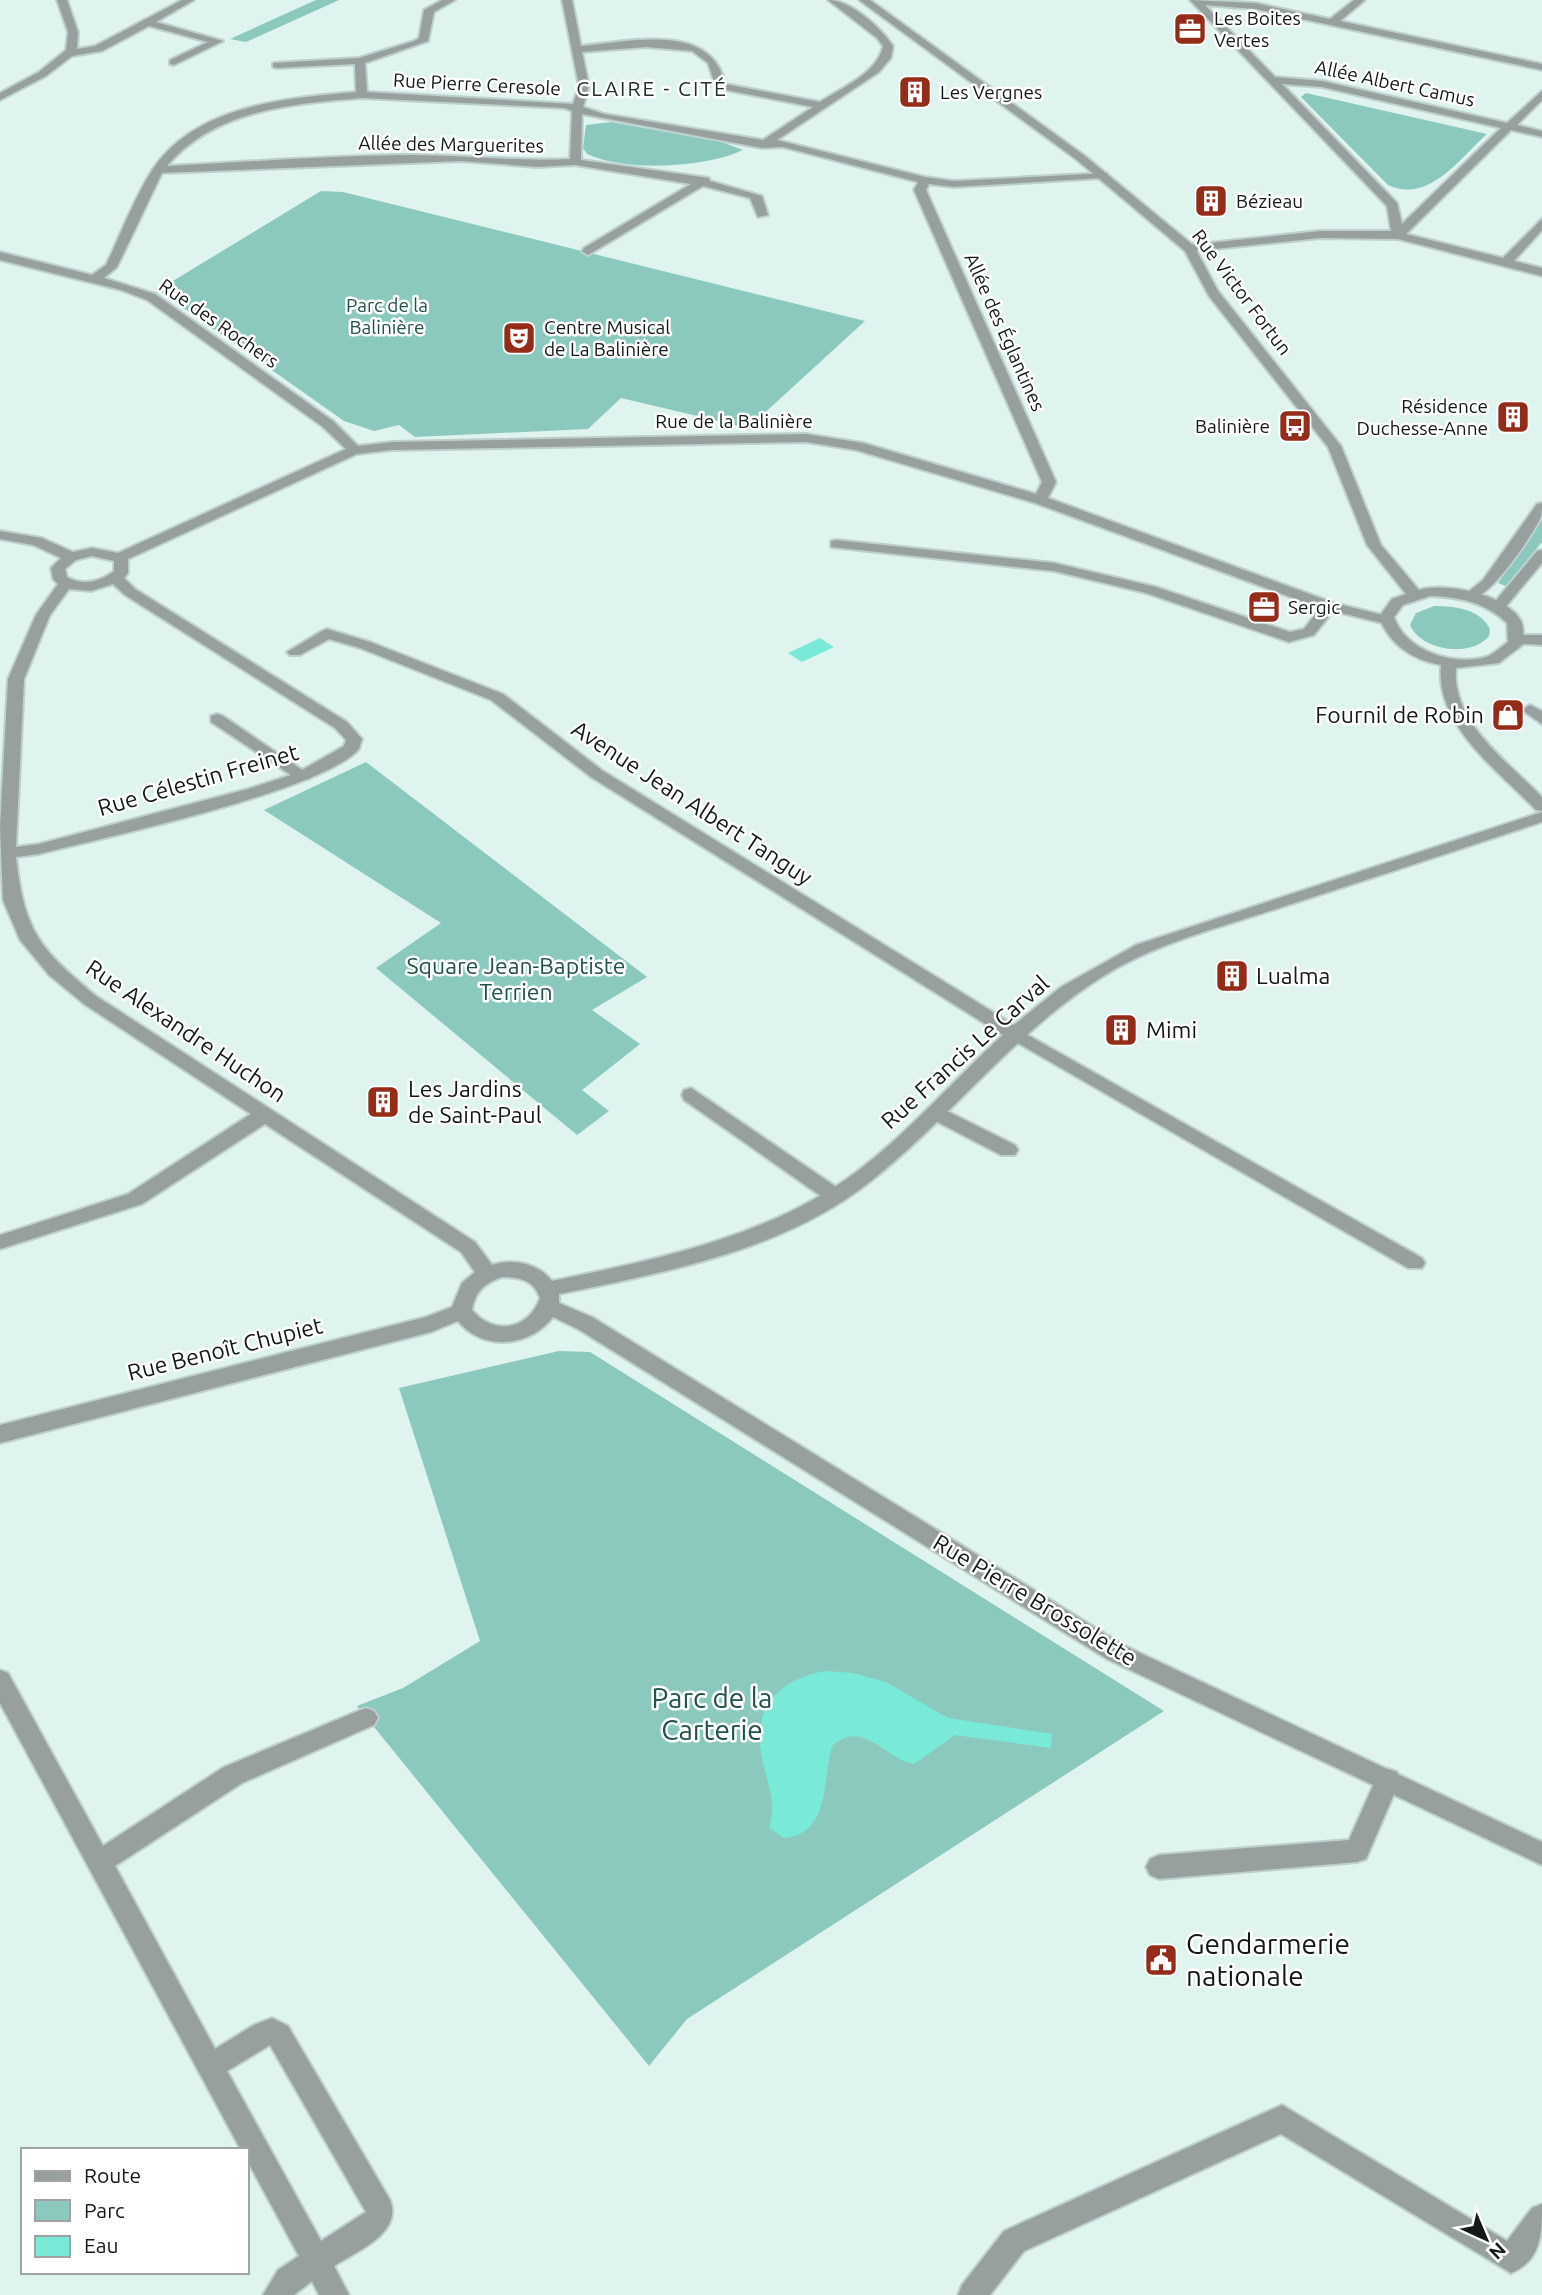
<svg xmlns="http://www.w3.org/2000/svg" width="1542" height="2295" viewBox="0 0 1542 2295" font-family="Ubuntu,sans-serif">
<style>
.green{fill:#8bc9be}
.water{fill:#79ead8}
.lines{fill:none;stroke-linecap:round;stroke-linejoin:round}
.service-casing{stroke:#bed0cd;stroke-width:4}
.minor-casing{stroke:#bed0cd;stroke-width:4}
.tertiary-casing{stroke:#bed0cd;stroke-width:4}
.service{fill:#97a09e;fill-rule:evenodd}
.minor{fill:#97a09e;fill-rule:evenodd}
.tertiary{fill:#97a09e;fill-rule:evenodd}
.labels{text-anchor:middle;stroke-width:5;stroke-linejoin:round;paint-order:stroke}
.far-poi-label{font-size:19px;fill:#121918;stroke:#fff;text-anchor:start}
.far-street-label{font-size:19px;fill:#121918;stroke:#fff}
.far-park-label{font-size:19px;fill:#21524b;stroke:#fff}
.far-neighbourhood-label{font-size:21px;letter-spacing:2px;fill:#20302d;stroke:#fff}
.poi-label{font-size:23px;fill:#121918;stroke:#fff;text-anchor:start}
.street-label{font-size:23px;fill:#121918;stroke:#fff}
.park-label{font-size:23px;fill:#21524b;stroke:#fff}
.near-park-label{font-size:28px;fill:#21524b;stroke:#fff}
.near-poi-label{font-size:28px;fill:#121918;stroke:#fff;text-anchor:start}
</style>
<rect width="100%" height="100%" fill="#dff3ef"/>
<g class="green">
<polygon points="316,0 339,0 246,42 230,39"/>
<path d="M1306,93L1487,134C1459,159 1429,204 1388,185L1301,97Z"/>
<path d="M611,122L722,142L743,150C705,168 625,172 587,154L583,148L586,125Z"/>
<polygon points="321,191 343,192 865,321 748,428 621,398 588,429 415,437 399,425 374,431 344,421 158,290"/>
<polygon points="1542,519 1542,542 1506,586 1498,583"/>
<path d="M1434,606C1455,606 1480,609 1490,629L1489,636C1472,658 1421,651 1410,625L1416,613Z"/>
<polygon points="366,762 647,977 592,1010 640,1044 582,1090 609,1111 577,1135 376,968 441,923 264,810"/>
<polygon points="559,1351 590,1352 1164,1711 687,2019 649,2066 357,1706 403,1688 480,1641 399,1388"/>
</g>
<g class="water">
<polygon points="820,638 834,647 802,662 788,653"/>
<path d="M825,1671L853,1673L886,1682L948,1718L1052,1734L1051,1748L955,1735L914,1764C884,1759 864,1718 832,1746C822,1779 831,1834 784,1838L769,1828C778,1800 765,1779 761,1753C753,1705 781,1679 825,1671Z"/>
</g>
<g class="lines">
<defs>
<g id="service">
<polygon points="1530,705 1542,711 1542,724 1522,710"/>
<polygon points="217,714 223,716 311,776 309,779 297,779 211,722 211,716"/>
<polygon points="1017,1029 1422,1258 1425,1263 1422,1268 1408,1268 1011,1039 1008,1035 1011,1031"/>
<polygon points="691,1088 842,1191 845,1196 842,1201 828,1201 684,1100 682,1095 684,1090"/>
<polygon points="935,1105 1015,1145 1018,1150 1015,1155 1001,1155 928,1117 926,1112"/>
<polygon points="1388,1769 1397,1772 1400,1780 1366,1859 1357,1862 1159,1879 1150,1875 1146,1867 1150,1859 1159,1855 1349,1840 1379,1772"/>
<path d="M1282,2105L1507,2241L1532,2208L1542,2204C1542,2233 1542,2260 1511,2273L1281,2134L1024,2251L990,2295H958L962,2285L1004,2231Z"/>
</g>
<g id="minor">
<polygon points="57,0 67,0 78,32 77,49 95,46 182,0 194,0 156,22 223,41 174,65 170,64 170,60 208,42 149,26 102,51 72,56 46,76 0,100 0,93 39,72 66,50 68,32"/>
<path d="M442,0H455L434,12L428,41L365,63L367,92L573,104L579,86L562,0H572L581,46C627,42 712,21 725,84L820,102C841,88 878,73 883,46L877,38L828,0C851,0 881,28 893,46L891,58L879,72L777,140L925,177L954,181L1107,173V177L1103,178L954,187L929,184L926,190L1056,482L1048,498L1334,603L1391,617L1393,620L1386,624L1333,611L1314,635L1289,642L1146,593L1054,571L831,547V541L836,540L1054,563L1156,587L1290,632L1304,629L1320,608L1035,503L856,450L806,442L392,450L357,454L128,559V573L124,578L135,589L347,722L362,739L359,749C323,791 102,838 39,854L16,857C24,932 40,949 96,996L475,1242L492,1265C512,1258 538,1263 552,1281C658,1259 766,1238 855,1173C909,1133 953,1080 1003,1035L591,777L491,700L360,648L329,639L300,655H290L287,652L322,631L327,629L370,642L503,694L603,771L1014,1025L1061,987L1136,945L1542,812V822C1455,851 1369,879 1282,907C1222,927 1159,942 1105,975C1015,1031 953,1116 871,1181C783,1251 666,1272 559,1294V1303L592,1317L1123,1645L1542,1842V1865L1107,1659L578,1329L553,1317C530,1347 483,1352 458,1321L431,1332L0,1443V1425L426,1317L452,1307L462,1283L475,1272L461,1252L265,1124L142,1204L0,1249V1235L128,1194L251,1114L84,1004L49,975L20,940L3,900L0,827L8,679L36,615L58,584L53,579L51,568L61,558L33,545L0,539V531L42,538L73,552L92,548L118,553L346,449L323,427L147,300L121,290L0,260V252L92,275L106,265C121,234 134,198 153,169C196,105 287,98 356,92L355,64L277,68L273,67V63L359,58L414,41L419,38L424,10ZM646,47L692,51L708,63L716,88L813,107L763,140L604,114L583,107L589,86L582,52ZM362,98L564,108L572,111L570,159C514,162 459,154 403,155C325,156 246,162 167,166C215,109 293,104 362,98ZM582,114L762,148L783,147L918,182L914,190L1042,482L1036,494L863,443L806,434L392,442L358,446L333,421L155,294L104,278L117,267L162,173L461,161L537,167L575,165L691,184L584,248L582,251L588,255L703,186L750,198L758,217L768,215L762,196L710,181L709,178L581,160ZM92,556L114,561V571C100,582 83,586 67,577L65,569L76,560ZM113,584L125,595L335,728L346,740L344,746L297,773L248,789L39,844L16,847L24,679L50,615L69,589L91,591ZM502,1277C520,1277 534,1280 540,1298C529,1330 494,1336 472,1310C475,1291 485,1283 502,1277Z"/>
<path d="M1190,0L1255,3L1330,19L1354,0H1365L1340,21L1542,64V70L1255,9L1205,5L1275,77L1322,81L1507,123L1542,91V100L1517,125L1542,131V137L1511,130L1406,234L1503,258L1542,219V230L1514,261L1542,268V276L1398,239L1320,238L1186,252L1184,249L1190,245L1320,231H1391L1387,206ZM1282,84L1322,87L1501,128L1402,224L1397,203Z"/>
<path d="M1542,503C1542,508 1542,514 1540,519C1531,537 1487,604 1467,599V593L1483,580L1537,504Z"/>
<polygon points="1542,550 1542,563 1503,610 1493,610 1493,604 1537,551"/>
<polygon points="1517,635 1542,635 1542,645 1512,643 1512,637"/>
<path d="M0,1670L8,1673L103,1846L224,1767L358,1711L366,1708L374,1711L378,1718L374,1725L242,1783L115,1866L215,2049L254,2025L272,2018L288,2026L390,2200C403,2233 357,2251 334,2266L349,2295H319L312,2281L294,2295H263L278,2270L299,2256L247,2160V2150H241L0,1703ZM270,2045L366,2212L321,2241L227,2071Z"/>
</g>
<path id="tertiary" d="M859,0H870L1085,156L1194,246L1218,291L1341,446L1381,545L1419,590C1445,582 1507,594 1521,621C1524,627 1523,637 1524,643L1521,646L1499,663L1456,668C1451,722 1508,762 1542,797V811L1536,810C1498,770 1435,726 1441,665C1412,660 1389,644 1379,617L1392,599L1406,594L1367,545L1328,447L1209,296L1185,251L1077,160ZM1430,596C1459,597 1485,602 1507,623L1508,642C1501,647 1494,654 1486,657C1452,666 1406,651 1394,617L1403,605Z"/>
</defs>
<use href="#service" class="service-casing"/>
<use href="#minor" class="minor-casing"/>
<use href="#tertiary" class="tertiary-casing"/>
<use href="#service" class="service"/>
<use href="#minor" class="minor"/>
<use href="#tertiary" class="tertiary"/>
</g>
<defs>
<symbol id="office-square" viewBox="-11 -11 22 22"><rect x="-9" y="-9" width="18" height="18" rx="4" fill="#952c1a" stroke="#fff"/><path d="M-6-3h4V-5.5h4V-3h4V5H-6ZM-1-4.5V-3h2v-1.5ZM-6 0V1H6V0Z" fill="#fff"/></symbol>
<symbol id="building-square" viewBox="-11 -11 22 22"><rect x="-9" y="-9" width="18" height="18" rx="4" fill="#952c1a" stroke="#fff"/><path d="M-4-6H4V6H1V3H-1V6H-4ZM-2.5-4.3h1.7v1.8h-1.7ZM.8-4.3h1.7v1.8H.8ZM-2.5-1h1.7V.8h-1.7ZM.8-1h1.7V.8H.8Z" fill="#fff"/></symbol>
<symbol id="theatre-square" viewBox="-11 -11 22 22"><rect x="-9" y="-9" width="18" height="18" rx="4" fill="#952c1a" stroke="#fff"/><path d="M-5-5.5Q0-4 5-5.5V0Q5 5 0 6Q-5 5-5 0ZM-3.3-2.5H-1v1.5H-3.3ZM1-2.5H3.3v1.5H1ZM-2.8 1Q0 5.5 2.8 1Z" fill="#fff"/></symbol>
<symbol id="bus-square" viewBox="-11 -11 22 22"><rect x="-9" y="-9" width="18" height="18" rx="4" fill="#952c1a" stroke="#fff"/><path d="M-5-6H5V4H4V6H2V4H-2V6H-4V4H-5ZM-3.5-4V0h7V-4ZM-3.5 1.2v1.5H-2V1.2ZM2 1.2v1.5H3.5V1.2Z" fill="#fff"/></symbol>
<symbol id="shop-square" viewBox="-11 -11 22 22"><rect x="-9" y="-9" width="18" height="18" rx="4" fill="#952c1a" stroke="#fff"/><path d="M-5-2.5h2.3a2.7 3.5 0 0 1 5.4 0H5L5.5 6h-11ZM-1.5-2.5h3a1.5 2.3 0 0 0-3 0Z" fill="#fff"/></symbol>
<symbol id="civic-square" viewBox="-11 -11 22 22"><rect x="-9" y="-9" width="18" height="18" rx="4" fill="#952c1a" stroke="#fff"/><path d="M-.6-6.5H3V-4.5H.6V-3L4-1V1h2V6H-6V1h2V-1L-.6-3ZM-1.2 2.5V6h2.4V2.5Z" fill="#fff"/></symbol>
</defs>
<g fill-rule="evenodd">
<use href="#office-square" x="1171" y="10" width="38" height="38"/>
<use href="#building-square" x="896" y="73" width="38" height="38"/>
<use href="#building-square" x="1192" y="182" width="38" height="38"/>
<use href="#theatre-square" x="500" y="319" width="38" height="38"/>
<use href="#building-square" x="1494" y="398" width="38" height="38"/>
<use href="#bus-square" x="1276" y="407" width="38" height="38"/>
<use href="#office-square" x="1245" y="588" width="38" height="38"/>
<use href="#shop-square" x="1489" y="696" width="38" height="38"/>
<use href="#building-square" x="1213" y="957" width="38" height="38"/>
<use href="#building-square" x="1102" y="1011" width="38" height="38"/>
<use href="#building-square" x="364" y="1083" width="38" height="38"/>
<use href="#civic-square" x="1142" y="1941" width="38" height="38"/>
</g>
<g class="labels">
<g class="far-poi-label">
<text x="1214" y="25">Les Boites<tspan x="1214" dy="22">Vertes</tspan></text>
<text x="940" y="99">Les Vergnes</text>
<text x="1236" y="208">Bézieau</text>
<text x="544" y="334">Centre Musical<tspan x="544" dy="22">de La Balinière</tspan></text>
<text x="1488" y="413" text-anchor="end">Résidence<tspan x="1488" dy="22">Duchesse-Anne</tspan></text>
<text x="1270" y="433" text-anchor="end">Balinière</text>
<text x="1288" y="614">Sergic</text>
</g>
<g class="far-street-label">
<text transform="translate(1395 83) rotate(12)" y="7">Allée Albert Camus</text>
<text transform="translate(477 84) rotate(3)" y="7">Rue Pierre Ceresole</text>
<text transform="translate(451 144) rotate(1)" y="7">Allée des Marguerites</text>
<text transform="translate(1242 292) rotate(53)" y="7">Rue Victor Fortun</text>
<text transform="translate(219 323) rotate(35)" y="7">Rue des Rochers</text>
<text transform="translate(1005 332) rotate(66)" y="7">Allée des Églantines</text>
<text x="734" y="428">Rue de la Balinière</text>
</g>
<g class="far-park-label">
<text x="387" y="312">Parc de la<tspan x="387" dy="22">Balinière</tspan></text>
</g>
<g class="far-neighbourhood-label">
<text x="652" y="96">CLAIRE - CITÉ</text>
</g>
<g class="poi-label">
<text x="1484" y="723" text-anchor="end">Fournil de Robin</text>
<text x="1256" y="984">Lualma</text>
<text x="1146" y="1038">Mimi</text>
<text x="408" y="1097">Les Jardins<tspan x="408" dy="26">de Saint-Paul</tspan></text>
</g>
<g class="street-label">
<text transform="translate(198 780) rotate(-16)" y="8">Rue Célestin Freinet</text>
<text transform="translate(692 803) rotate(33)" y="8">Avenue Jean Albert Tanguy</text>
<text transform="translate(186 1031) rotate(34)" y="8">Rue Alexandre Huchon</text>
<text transform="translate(965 1052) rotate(-42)" y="8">Rue Francis Le Carval</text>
<text transform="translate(225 1349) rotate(-14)" y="8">Rue Benoît Chupiet</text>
<text transform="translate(1035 1600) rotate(31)" y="8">Rue Pierre Brossolette</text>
</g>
<g class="park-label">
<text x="516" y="974">Square Jean-Baptiste<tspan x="516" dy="26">Terrien</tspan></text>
</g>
<g class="near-park-label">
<text x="712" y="1708">Parc de la<tspan x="712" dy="32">Carterie</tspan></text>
</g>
<g class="near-poi-label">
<text x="1186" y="1954">Gendarmerie<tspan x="1186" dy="32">nationale</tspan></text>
</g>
</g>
<rect x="21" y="2148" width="228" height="126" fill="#ffffff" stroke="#a0a3a3" stroke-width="2"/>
<rect x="35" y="2171" width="35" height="10" fill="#97a09e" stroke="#a0a3a3" stroke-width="2"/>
<text x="84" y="2183" font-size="21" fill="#121918">Route</text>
<rect x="35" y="2200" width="35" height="21" fill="#8bc9be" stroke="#a0a3a3" stroke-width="2"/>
<text x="84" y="2218" font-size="21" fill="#121918">Parc</text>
<rect x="35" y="2236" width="35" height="21" fill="#79ead8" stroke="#a0a3a3" stroke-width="2"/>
<text x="84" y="2253" font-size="21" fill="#121918">Eau</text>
<g transform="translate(1486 2239) rotate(136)" stroke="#ffffff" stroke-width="5" paint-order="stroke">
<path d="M0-5L12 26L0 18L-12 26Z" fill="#121918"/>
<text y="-10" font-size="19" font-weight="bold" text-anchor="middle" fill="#121918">N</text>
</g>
</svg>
